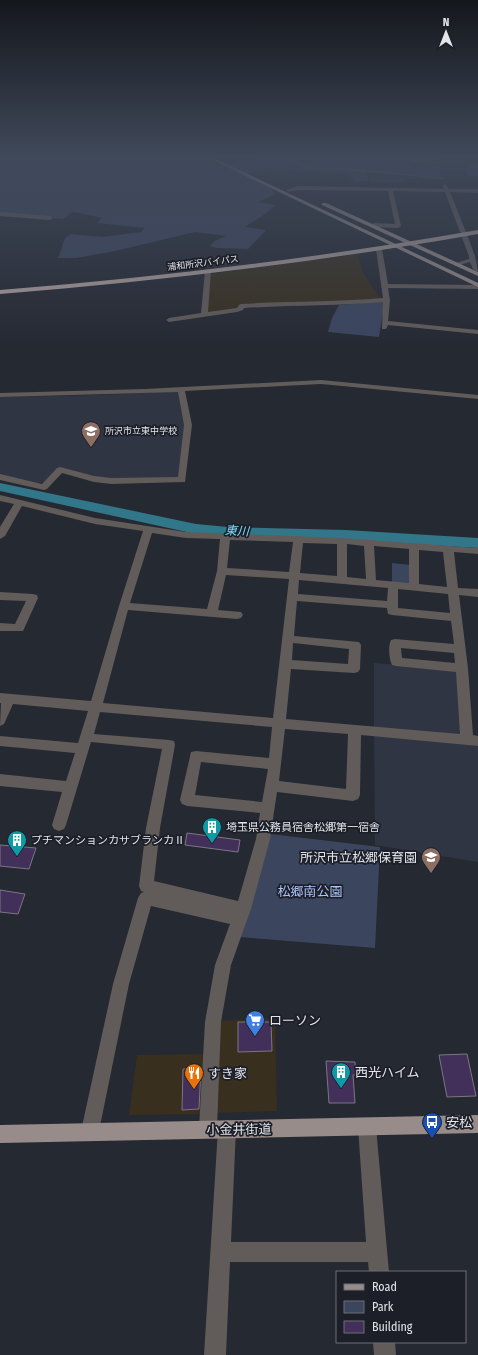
<svg xmlns="http://www.w3.org/2000/svg" width="478" height="1355" viewBox="0 0 478 1355" font-family="'Fira Sans Condensed','Noto Sans JP',sans-serif">
<style>
.commercial{fill:#382f1f}
.built{fill:#2f3542}
.green{fill:#3b455e}
.lines{fill:none;stroke-linecap:round;stroke-linejoin:round}
.stream{stroke:#327789;stroke-width:1.5}
.river{fill:#327789;fill-rule:evenodd}
.building{fill:#42305b;stroke:#7b7782}
.minor{fill:#615b5a;fill-rule:evenodd}
.major{fill:#988c8a;fill-rule:evenodd}
.highway{fill:#ae9f9d;fill-rule:evenodd}
.labels{text-anchor:middle;stroke-width:3.5;stroke-linejoin:round;paint-order:stroke}
.far-street-label{font-size:9px;fill:#e3e5eb;stroke:#1c1f28}
.far-poi-label{font-size:9px;fill:#e3e5eb;stroke:#1c1f28;text-anchor:start}
.poi-label{font-size:11px;fill:#e3e5eb;stroke:#1c1f28;text-anchor:start}
.water-label{font-size:12px;font-style:italic;fill:#79e1fe;stroke:#1c1f28}
.near-poi-label{font-size:13px;fill:#e3e5eb;stroke:#1c1f28;text-anchor:start}
.near-park-label{font-size:13px;fill:#adc4fc;stroke:#1c1f28}
.near-street-label{font-size:13px;fill:#e3e5eb;stroke:#1c1f28}
</style>
<rect width="100%" height="100%" fill="#252932"/>
<g class="commercial">
<polygon points="358,254 362,271 381,300 242,306 241,309 206,313 209,274"/>
<polygon points="275,1018 277,1111 215,1113 217,1021"/>
<polygon points="206,1054 205,1114 129,1115 137,1055"/>
</g>
<g class="built">
<polygon points="370,175 440,178 440,180 406,179 406,182 371,182"/>
<polygon points="177,391 179,391 185,424 179,479 112,480 98,478 60,468 44,482 39,483 0,475 0,397 97,395"/>
<polygon points="374,663 459,670 465,736 374,728"/>
<polygon points="374,734 478,746 478,862 375,845"/>
</g>
<g class="green">
<polygon points="0,157 202,157 223,167 238,161 255,160 259,158 258,157 351,157 411,162 410,167 469,168 467,163 478,163 478,176 467,176 466,170 439,170 440,177 439,177 366,170 368,181 355,181 347,174 265,168 247,174 271,188 276,194 258,202 276,205 265,214 245,227 266,230 248,249 217,248 210,246 215,241 226,236 195,232 115,251 76,258 58,258 65,238 71,234 102,237 141,232 144,228 97,223 102,218 74,212 67,214 70,214 63,219 0,214"/>
<polygon points="385,301 379,337 328,332 332,318 339,305"/>
<polygon points="392,563 410,565 411,582 408,583 392,582"/>
<polygon points="270,834 380,847 375,948 240,937"/>
</g>
<g class="lines">
<polyline class="stream" points="407,160 434,160 433,157"/>
<polygon class="river" points="0,483 196,524 228,527 346,530 478,538 478,548 346,540 228,537 196,534 0,491"/>
</g>
<g class="building">
<polygon points="187,833 240,840 238,852 185,845"/>
<polygon points="0,845 36,848 29,869 0,866"/>
<polygon points="0,890 25,894 18,914 0,912"/>
<polygon points="238,1022 271,1022 272,1051 238,1052"/>
<polygon points="467,1054 476,1096 447,1097 439,1055"/>
<polygon points="326,1061 355,1062 356,1075 353,1075 355,1103 329,1103"/>
<polygon points="201,1068 199,1109 182,1110 183,1069"/>
</g>
<g class="lines">
<g class="minor">
<polygon points="277,157 284,157 311,167 347,168 445,178 443,179 347,170 310,169"/>
<polygon points="355,157 378,157 441,163 439,164"/>
<polygon points="445,184 449,189 478,189 478,193 450,192 466,232 464,233 467,235 475,256 478,272 473,269 470,262 456,266 453,264 469,259 469,256 461,235 463,234 460,232 445,192 393,191 401,226 398,228 374,227 371,225 374,223 395,224 388,191 298,190 289,192 286,190 298,186 444,189 443,185"/>
<polygon points="0,212 50,216 53,218 50,220 0,216"/>
<path d="M379,247L382,249L388,284L478,285V289L388,288L390,300L388,321L478,330V334L388,325L386,329H382L383,302C337,306 291,305 244,308L243,310L237,312L169,322L166,320L169,318L201,313L205,271L208,269L211,271L208,312L237,308L239,305L241,304C289,301 336,302 383,298L376,249Z"/>
<polygon points="321,380 478,395 478,399 321,384 185,391 192,425 185,482 111,484 94,482 62,473 47,489 44,490 0,480 0,474 42,484 57,468 60,467 94,476 111,478 178,477 184,425 178,392 0,397 0,393 145,389"/>
<path d="M0,495L95,518L186,532L342,538L478,548V554L454,552L458,588L478,589V597L459,595L468,668L473,735L478,736V746L361,735L360,795L358,799L353,801L277,792L270,839L251,909L231,965L221,1022L217,1129L215,1136L208,1138L201,1136L199,1129L205,1022L215,965L230,924L151,906L129,984L99,1131L97,1138L90,1140L83,1138L81,1131L113,984L138,898L141,893L144,892L141,891L139,886L146,828L162,749L91,742L66,825L64,829L59,831L54,829L52,825L62,792L0,786V774L66,781L75,753L0,746V736L78,743L88,711L13,704L4,724L0,726L1,703H0V693L91,701L119,606L143,531L95,524L22,506L5,536L0,539V527L14,504L0,501ZM152,533L186,538L220,539L217,571L207,609L130,603ZM230,540L293,542L289,572L227,568ZM303,543L337,544V576L300,573ZM347,544L364,546L366,579L347,577ZM374,546L409,549V583L376,580ZM419,550L443,552L447,587L419,584ZM226,575L289,579L273,718L103,703L128,610L237,619L241,618L243,615L241,612L218,610ZM299,580L388,588L387,601L298,594ZM398,589L448,594L450,613L398,608ZM297,601L387,608L388,614L392,615L451,621L454,644L395,639L391,640C388,646 389,659 392,665L396,666L456,672L460,734L286,719L291,669L354,673L358,672L360,669L361,645L359,642L294,636ZM293,643L349,649L348,664L292,660ZM401,648L454,653L455,663L402,658ZM100,712L272,727L269,758L196,751L191,752L180,800L182,804L187,806L260,813L256,839L238,901L154,881L160,828L175,745L174,741L169,740L94,734ZM285,729L348,734L346,789L279,781ZM201,762L268,769L262,802L195,795Z"/>
<polygon points="0,592 33,594 37,595 38,598 23,631 0,631 0,623 15,624 26,601 0,600"/>
<polygon points="367,1118 374,1120 376,1127 389,1272 369,1272 368,1262 230,1262 226,1355 204,1355 218,1129 220,1122 227,1120 234,1122 236,1129 231,1242 366,1242 358,1127 360,1120"/>
<polygon points="373,1342 395,1342 396,1355 374,1355"/>
</g>
<g class="major">
<polygon points="206,157 212,157 478,283 478,287"/>
<polygon points="322,203 326,203 478,272 478,276 322,205"/>
<polygon points="478,1115 478,1133 0,1143 0,1125"/>
</g>
<path class="highway" d="M478,230V234C319,262 160,281 0,294V290C160,277 319,258 478,230Z"/>
</g>
<linearGradient id="sky" x2="0" y2="1"><stop stop-color="#14171c"/><stop offset="0.45" stop-color="#40495a"/><stop offset="1" stop-color="#40495a" stop-opacity="0"/></linearGradient>
<rect width="478" height="347" fill="url(#sky)"/>
<defs>
<symbol id="school-pin" viewBox="-11 -11 22 30"><path d="M0 17L-7.5 6A9.5 9.5 0 1 1 7.5 6Z" fill="#8d6e63" stroke="#1c1f28"/><path d="M0-5L7-2L0 1L-7-2ZM-4 1L0 2.5L4 1V4Q0 6-4 4Z" fill="#fff"/></symbol>
<symbol id="building-pin" viewBox="-11 -11 22 30"><path d="M0 17L-7.5 6A9.5 9.5 0 1 1 7.5 6Z" fill="#0f9aa8" stroke="#1c1f28"/><path d="M-4-6H4V6H1V3H-1V6H-4ZM-2.5-4.3h1.7v1.8h-1.7ZM.8-4.3h1.7v1.8H.8ZM-2.5-1h1.7V.8h-1.7ZM.8-1h1.7V.8H.8Z" fill="#fff"/></symbol>
<symbol id="supermarket-pin" viewBox="-11 -11 22 30"><path d="M0 17L-7.5 6A9.5 9.5 0 1 1 7.5 6Z" fill="#3f7fe0" stroke="#1c1f28"/><path d="M-6-5.5h2.5l.6 2H6L4.5 2H-2.5L-4.4-4H-6ZM-1.5 3.2a1.3 1.3 0 1 0 .1 0ZM3 3.2a1.3 1.3 0 1 0 .1 0Z" fill="#fff"/></symbol>
<symbol id="restaurant-pin" viewBox="-11 -11 22 30"><path d="M0 17L-7.5 6A9.5 9.5 0 1 1 7.5 6Z" fill="#e8710a" stroke="#1c1f28"/><path d="M-5-6h1v4h1v-4h1v4h1v-4h1v5L-1.5 .5V6h-2V.5L-5-1ZM5-6V6H3V1.5H1.5Q1.5-4 5-6Z" fill="#fff"/></symbol>
<symbol id="bus-pin" viewBox="-11 -11 22 30"><path d="M0 17L-7.5 6A9.5 9.5 0 1 1 7.5 6Z" fill="#1a4fb4" stroke="#1c1f28"/><path d="M-5-6H5V4H4V6H2V4H-2V6H-4V4H-5ZM-3.5-4V0h7V-4ZM-3.5 1.2v1.5H-2V1.2ZM2 1.2v1.5H3.5V1.2Z" fill="#fff"/></symbol>
</defs>
<g fill-rule="evenodd">
<use href="#school-pin" x="80" y="420" width="22" height="30"/>
<use href="#building-pin" x="201" y="816" width="22" height="30"/>
<use href="#building-pin" x="6" y="829" width="22" height="30"/>
<use href="#school-pin" x="420" y="846" width="22" height="30"/>
<use href="#supermarket-pin" x="244" y="1009" width="22" height="30"/>
<use href="#building-pin" x="330" y="1061" width="22" height="30"/>
<use href="#restaurant-pin" x="183" y="1062" width="22" height="30"/>
<use href="#bus-pin" x="421" y="1111" width="22" height="30"/>
</g>
<g class="labels">
<g class="far-street-label">
<text transform="translate(203 263) rotate(-7)" y="3">浦和所沢バイパス</text>
</g>
<g class="far-poi-label">
<text x="105" y="434">所沢市立東中学校</text>
</g>
<g class="poi-label">
<text x="226" y="831">埼玉県公務員宿舎松郷第一宿舎</text>
<text x="31" y="844">プチマンションカサブランカⅡ</text>
</g>
<g class="water-label">
<text transform="translate(237 531) rotate(3)" y="4">東川</text>
</g>
<g class="near-poi-label">
<text x="417" y="862" text-anchor="end">所沢市立松郷保育園</text>
<text x="269" y="1025">ローソン</text>
<text x="355" y="1077">西光ハイム</text>
<text x="208" y="1078">すき家</text>
<text x="446" y="1127">安松</text>
</g>
<g class="near-park-label">
<text x="310" y="896">松郷南公園</text>
</g>
<g class="near-street-label">
<text transform="translate(239 1129) rotate(-1)" y="5">小金井街道</text>
</g>
</g>
<rect x="336" y="1271" width="130" height="72" fill="#1c1f28" stroke="#6c6e76"/>
<rect x="344" y="1284" width="20" height="6" fill="#988c8a" stroke="#6c6e76"/>
<text x="372" y="1291" font-size="12" fill="#e3e5eb">Road</text>
<rect x="344" y="1301" width="20" height="12" fill="#3b455e" stroke="#6c6e76"/>
<text x="372" y="1311" font-size="12" fill="#e3e5eb">Park</text>
<rect x="344" y="1321" width="20" height="12" fill="#42305b" stroke="#6c6e76"/>
<text x="372" y="1331" font-size="12" fill="#e3e5eb">Building</text>
<g transform="translate(446 32)" stroke="#1c1f28" stroke-width="3" paint-order="stroke">
<path d="M0-3L7 15L0 10L-7 15Z" fill="#e3e5eb"/>
<text y="-6" font-size="11" font-weight="bold" text-anchor="middle" fill="#e3e5eb">N</text>
</g>
</svg>
